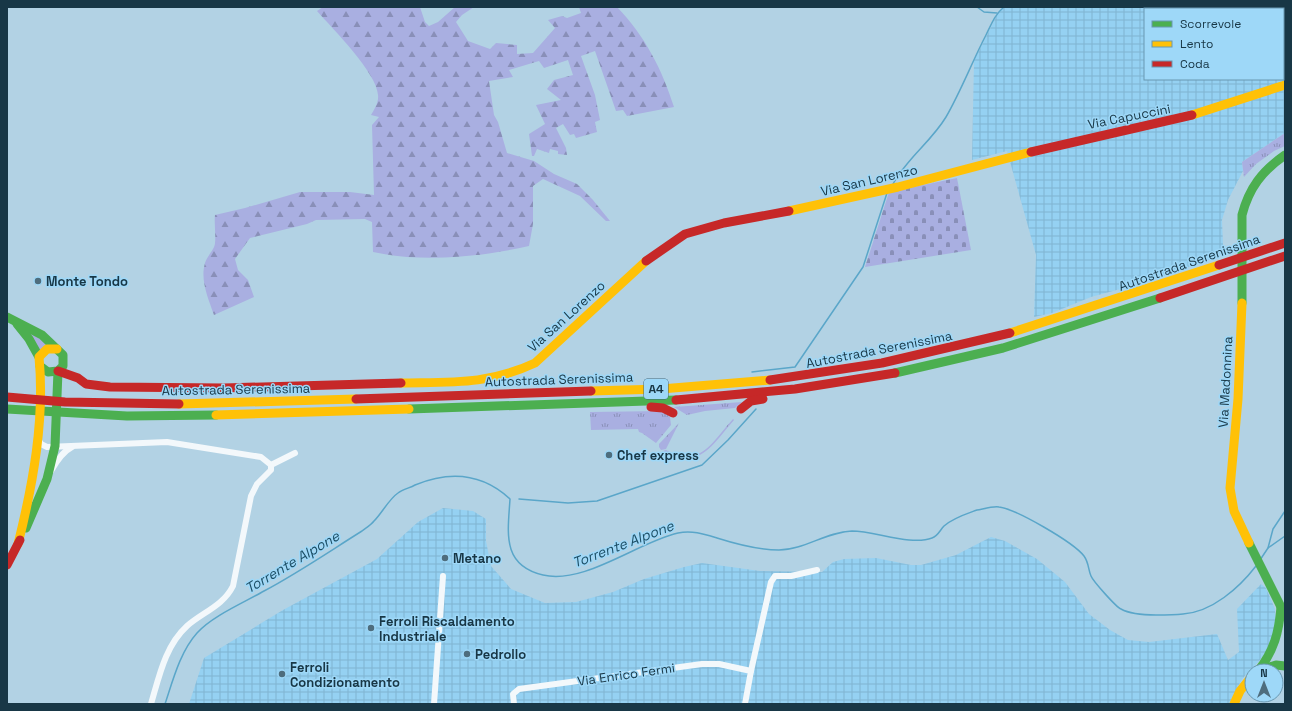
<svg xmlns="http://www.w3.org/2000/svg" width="1292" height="711" viewBox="0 0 1292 711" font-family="'Space Grotesk',sans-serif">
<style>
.industrial{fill:url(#industrial-grid);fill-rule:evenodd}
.grass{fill:url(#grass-tufts)}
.forest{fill:url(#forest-firs)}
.cemetery{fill:url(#cemetery-stones)}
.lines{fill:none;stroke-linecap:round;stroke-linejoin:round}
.stream{stroke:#5aa6c9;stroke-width:1.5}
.street{stroke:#f3f8fb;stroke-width:6}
.fast{stroke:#4caf50;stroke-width:9}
.slow{stroke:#ffc107;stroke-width:9}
.jam{stroke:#c62828;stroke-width:9}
.poi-dot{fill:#4e6d7d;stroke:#9ed8f8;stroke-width:1.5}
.labels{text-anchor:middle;stroke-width:3;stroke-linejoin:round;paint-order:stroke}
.shield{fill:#9ed8f8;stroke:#40677b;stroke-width:1}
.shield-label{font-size:12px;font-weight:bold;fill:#183746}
.street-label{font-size:13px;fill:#183746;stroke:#9ed8f8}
.poi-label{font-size:13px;font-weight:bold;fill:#183746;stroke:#9ed8f8;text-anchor:start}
.water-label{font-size:14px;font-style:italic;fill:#1c4e65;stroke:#9ed8f8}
</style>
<defs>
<pattern id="industrial-grid" width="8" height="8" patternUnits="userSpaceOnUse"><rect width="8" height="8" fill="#95d1f2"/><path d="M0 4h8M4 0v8" fill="none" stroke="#80b4d1"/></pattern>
<pattern id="grass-tufts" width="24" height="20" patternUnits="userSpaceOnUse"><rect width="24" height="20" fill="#a9afe1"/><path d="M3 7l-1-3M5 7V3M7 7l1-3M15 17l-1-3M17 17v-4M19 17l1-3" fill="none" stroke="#898fb8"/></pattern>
<pattern id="forest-firs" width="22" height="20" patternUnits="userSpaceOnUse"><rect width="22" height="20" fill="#a9afe1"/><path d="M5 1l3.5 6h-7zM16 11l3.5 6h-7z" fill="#898fb8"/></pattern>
<pattern id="cemetery-stones" width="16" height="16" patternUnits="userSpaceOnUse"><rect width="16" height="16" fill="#a9afe1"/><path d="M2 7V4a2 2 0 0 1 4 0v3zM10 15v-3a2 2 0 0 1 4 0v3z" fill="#898fb8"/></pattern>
</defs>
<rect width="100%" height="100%" fill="#b2d2e4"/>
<g class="industrial">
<path d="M1004,7H1285V133L1242,162L1243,171L1228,200L1222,220L1223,245L1222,252L1206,261L1146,282L1091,297L1052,313L1034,317L1036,255L1007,151L972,160L974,61L998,13ZM1145,9H1283V79H1145Z"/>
<polygon points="443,508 473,511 486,519 486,541 491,566 511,589 545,603 576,602 613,592 644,579 684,567 702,563 760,571 822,572 833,562 844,559 876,558 911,565 921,565 956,555 991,537 1005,541 1037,559 1065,582 1089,614 1110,630 1128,640 1149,642 1217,634 1228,660 1239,652 1237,609 1261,584 1266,588 1275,609 1276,624 1272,644 1260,660 1242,679 1229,704 189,704 204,658 283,610 377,559 418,522"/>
</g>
<g class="grass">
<polygon points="1285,133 1285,146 1274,151 1256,164 1244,177 1242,162"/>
<polygon points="24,328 49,345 39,351"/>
<polygon points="742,402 735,408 705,411 687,415 674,407"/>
<polygon points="662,411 670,417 671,425 656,443 642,433 639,432 638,429 591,430 590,412"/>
<path d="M733,419L734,420C711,446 701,470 663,451L666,450C701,468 711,443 733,419Z"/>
<polygon points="679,423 666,449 661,450 659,447 659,444"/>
</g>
<path class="forest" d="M323,7H420L425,22L429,26L438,22L455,7H474L462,15L456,22L468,41L490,49L496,43L517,45V54L533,53L555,28L548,20L562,16L567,18L581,13L579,7H617C645,36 662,69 674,107L627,116L623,110L616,111L595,51L581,56L595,95L600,120L595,122L597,132L576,138L574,134L570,135L563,124L556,128L566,148L567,155L558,154V151L550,149L549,153L537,149L534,156H532L529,134L545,124L536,105L561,100L547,89L554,80L573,75L568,60L544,68L539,61L509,70L513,77L489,81L494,115L498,122L507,153L534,161L554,174L577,184L593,200L610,221H606L580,196L543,179L533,186V224L529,246C480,257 423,263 373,252L372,222L365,219L316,220L307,224L250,238L235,259L238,270L248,280L254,297L214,315C208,298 200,280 205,263C207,256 215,249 215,243C216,234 214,224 215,215L245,208L300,192H350L374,195L372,125L379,117L371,115C374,110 379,102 378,95C377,73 333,29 317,11Z"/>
<polygon class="cemetery" points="957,178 971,250 865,267 889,192"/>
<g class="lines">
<g class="stream">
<polyline points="977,7 984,12 997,13"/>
<path d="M893,184C907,158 931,142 946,117C961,91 972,62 986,35C991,25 995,14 1004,7"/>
<polyline points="752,372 795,367 863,267 887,193"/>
<polyline points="519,499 568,503 597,501 702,465 728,440 756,409"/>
<polyline points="1268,548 1285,536"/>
<polyline points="1260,560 1268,548 1273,529 1285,511"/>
<path d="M165,704C173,680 180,652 197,633C212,616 245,602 264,591C298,573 330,551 362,531C366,528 371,525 374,521C382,513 389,499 398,493C403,489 410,488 415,485C449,471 482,473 510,499C508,532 501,565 543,575C584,585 638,542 678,533C692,530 704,534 717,538C736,544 759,550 779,550C804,550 826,532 852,531C875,531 911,546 932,538C938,536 940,530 944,526C953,518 966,514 977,510C983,509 993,506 999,507C1016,509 1073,542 1084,556C1089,563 1088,569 1091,576C1093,581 1116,607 1121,609C1130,614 1146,615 1156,615C1165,615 1174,615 1183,614C1212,612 1239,588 1256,566"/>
</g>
<g class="street">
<polyline points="37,437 41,444 47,447 167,442 261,457 271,465"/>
<polyline points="271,465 295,453"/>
<path d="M51,471C56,462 62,452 72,447"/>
<polyline points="751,671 771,582 775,576 791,576 817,570"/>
<path d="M151,704C159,677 165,646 187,626C203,612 223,606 233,586L251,496L257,484L271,470V465"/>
<polyline points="434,704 443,576"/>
<polyline points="514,704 513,694 519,689 702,664 719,664 751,671 745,704"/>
</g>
<g class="fast">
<path d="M1242,303V215C1249,188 1262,171 1285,155"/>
<polyline points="7,317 42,335 63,355 63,366 58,371 48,372 40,366"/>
<polyline points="17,324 29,339 39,357"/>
<polyline points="895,373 1003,348 1160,298"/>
<polyline points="7,409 127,416 216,415"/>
<polyline points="409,409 676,400"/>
<polyline points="26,528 47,479 55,446 58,371"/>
<polyline points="1249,543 1285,615"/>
<polyline points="1260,670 1276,665 1285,666"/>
<path d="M1258,671C1274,651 1279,632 1281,607"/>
</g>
<g class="slow">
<polyline points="1192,115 1285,85"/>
<polyline points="789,211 898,187 1031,152"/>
<polyline points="1242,303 1238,399 1230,488 1234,511 1249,543"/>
<polyline points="1010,333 1219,265"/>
<path d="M401,383C451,382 488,385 535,363L646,261"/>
<polyline points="591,391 661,389 770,380"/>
<polyline points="179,404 356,399"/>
<polyline points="216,415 409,409"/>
<path d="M18,544C33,484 45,419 39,357L47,349H57"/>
<polyline points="1234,704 1240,691 1252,676"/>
</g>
<g class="jam">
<polyline points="1031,152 1192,115"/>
<polyline points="646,261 685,234 724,223 789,211"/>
<polyline points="1219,265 1285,243"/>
<polyline points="1160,298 1285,256"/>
<polyline points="58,371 78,378 86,384 110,387 224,388 401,383"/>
<polyline points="770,380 882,363 1010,333"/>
<polyline points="7,397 65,402 179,404"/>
<polyline points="356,399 591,391"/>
<polyline points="676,400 795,389 895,373"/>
<polyline points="651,407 663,408 673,413"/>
<polyline points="741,409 751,401 763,399"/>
<polyline points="7,565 20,540"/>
</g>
</g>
<g class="poi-dot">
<circle cx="38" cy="281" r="4"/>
<circle cx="609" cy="455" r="4"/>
<circle cx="445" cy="558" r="4"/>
<circle cx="371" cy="628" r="4"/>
<circle cx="467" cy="654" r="4"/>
<circle cx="282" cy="674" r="4"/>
</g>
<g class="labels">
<rect class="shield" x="644" y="379" width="24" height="20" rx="3"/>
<g class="shield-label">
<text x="656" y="393">A4</text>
</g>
<g class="street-label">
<text transform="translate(1129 116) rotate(-11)" y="5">Via Capuccini</text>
<text transform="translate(869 180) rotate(-13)" y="5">Via San Lorenzo</text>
<text transform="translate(1189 262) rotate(-19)" y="5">Autostrada Serenissima</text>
<text transform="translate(566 316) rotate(-42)" y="5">Via San Lorenzo</text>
<text transform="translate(879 349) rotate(-11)" y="5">Autostrada Serenissima</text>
<text transform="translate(559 379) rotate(-2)" y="5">Autostrada Serenissima</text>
<text transform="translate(1225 382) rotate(-87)" y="5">Via Madonnina</text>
<text transform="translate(236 389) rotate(-1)" y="5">Autostrada Serenissima</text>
<text transform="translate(626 674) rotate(-8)" y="5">Via Enrico Fermi</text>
</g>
<g class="poi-label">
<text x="46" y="286">Monte Tondo</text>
<text x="617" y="460">Chef express</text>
<text x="453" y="563">Metano</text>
<text x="379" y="626">Ferroli Riscaldamento<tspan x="379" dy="15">Industriale</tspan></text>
<text x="475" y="659">Pedrollo</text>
<text x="290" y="672">Ferroli<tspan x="290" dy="15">Condizionamento</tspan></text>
</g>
<g class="water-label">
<text transform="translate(623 544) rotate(-21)" y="5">Torrente Alpone</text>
<text transform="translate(292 562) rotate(-31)" y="5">Torrente Alpone</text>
</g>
</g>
<rect width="1292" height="711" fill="none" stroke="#183746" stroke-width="16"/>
<rect x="1144" y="8" width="140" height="72" fill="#9ed8f8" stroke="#6898b1"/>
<rect x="1152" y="21" width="20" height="6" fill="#4caf50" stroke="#6898b1"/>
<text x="1180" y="28" font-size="12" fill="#183746">Scorrevole</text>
<rect x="1152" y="41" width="20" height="6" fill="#ffc107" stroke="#6898b1"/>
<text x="1180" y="48" font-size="12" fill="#183746">Lento</text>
<rect x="1152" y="61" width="20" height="6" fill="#c62828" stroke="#6898b1"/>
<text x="1180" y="68" font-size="12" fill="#183746">Coda</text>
<g transform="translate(1264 683)"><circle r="19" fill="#9ed8f8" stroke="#6898b1"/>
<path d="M0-3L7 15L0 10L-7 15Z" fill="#4e6d7d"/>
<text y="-6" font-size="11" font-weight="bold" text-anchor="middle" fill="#183746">N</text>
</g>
</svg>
